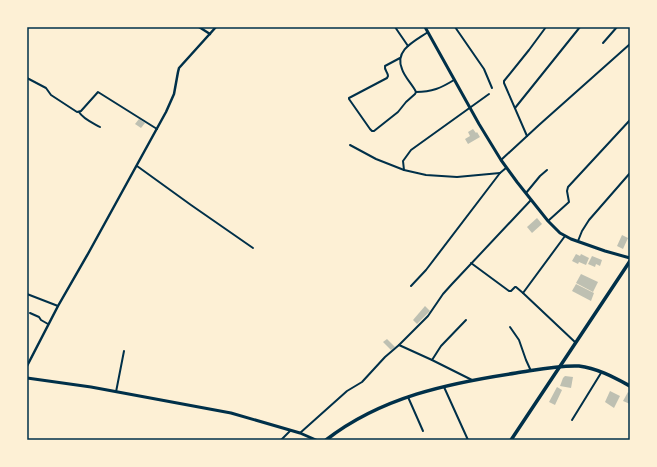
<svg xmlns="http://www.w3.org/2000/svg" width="657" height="467" viewBox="0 0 657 467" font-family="'Work Sans',sans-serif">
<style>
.building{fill:#bec0b2}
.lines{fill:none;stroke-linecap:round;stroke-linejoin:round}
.minor{stroke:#003049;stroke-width:2}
.tertiary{stroke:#003049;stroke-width:2.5}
.secondary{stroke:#003049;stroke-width:3}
.primary{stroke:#003049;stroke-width:3.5}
.trunk{stroke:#003049;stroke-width:3.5}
.neatline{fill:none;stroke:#003049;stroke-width:1.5}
</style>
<rect width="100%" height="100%" fill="#fdf0d5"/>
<g class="building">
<polygon points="139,119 145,123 141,128 135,124"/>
<polygon points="473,129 476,133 477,132 480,137 468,144 465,139 470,136 468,132"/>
<polygon points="537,218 542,224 532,233 527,227"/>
<polygon points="622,235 628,238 623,249 617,246"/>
<polygon points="576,254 580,256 581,254 589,258 586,265 579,262 578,264 572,261"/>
<polygon points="592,256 602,260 600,266 596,264 595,267 588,264"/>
<polygon points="581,274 598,282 593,292 576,283"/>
<polygon points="576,284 594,293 591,301 572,291"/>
<polygon points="425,306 430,311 417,324 413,320"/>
<polygon points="387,339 395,347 391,350 383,342"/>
<polygon points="565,376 573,377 571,388 560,386 563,378"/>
<polygon points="557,387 562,390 555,405 549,402"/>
<polygon points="610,391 620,396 614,408 605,402"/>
<polygon points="628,392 630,394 630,404 623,401"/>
</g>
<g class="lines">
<g class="minor">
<polyline points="395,27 408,46"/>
<polyline points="455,27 484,69 492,88"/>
<polyline points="603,43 617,27"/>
<path d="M400,58L385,66C384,70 388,72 388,76L387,78L349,98V99L370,129L372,131H374L398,112L406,102L415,94L416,92L415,90C411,83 404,76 402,69C394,50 415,41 428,32"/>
<polyline points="27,78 46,88 51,95 77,112 81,111 98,92 157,129"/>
<path d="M416,92C432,92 441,88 454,80"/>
<polyline points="489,94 411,150 403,161 404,170 426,175 457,177 500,173"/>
<polyline points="515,108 580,27"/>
<path d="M79,112C83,119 93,123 100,127"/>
<polyline points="527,136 504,83 504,81 529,50 546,27"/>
<polyline points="350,145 376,159 404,170"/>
<polyline points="501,160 539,125 630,44"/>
<polyline points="137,166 191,205 253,248"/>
<polyline points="526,193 540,176 547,170"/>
<polyline points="548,221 569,202 567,191 568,187 630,120"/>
<polyline points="578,241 582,231 589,220 630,173"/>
<polyline points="471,263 509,291 511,291 515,287 516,287 523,293 565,236"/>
<polyline points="411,286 426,270 500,173 506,168"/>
<polyline points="523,293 576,343"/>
<polyline points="27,294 58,306"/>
<polyline points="30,313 39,317 41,320 48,324"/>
<polyline points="510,327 519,340 526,360 531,371"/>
<polyline points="399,345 432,360 472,380"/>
<polyline points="432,360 441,346 466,320"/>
<polyline points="444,387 468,440"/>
<polyline points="116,392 124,351"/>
<polyline points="408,397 423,431"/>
<polyline points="572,420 601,373"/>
<polyline points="300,433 347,391 362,382 385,357 399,345 428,316 443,294 452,284 531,200"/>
<polyline points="281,440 290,431"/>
</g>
<g class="tertiary">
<polyline points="199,27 210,34"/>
<polyline points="27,366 58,306 89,252 166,112 174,94 178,72 179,68 216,27"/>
</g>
<g class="secondary">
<polyline points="425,27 479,124 501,160 517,182 548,221 560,233 571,239 605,251 630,258"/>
<polyline points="27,378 91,387 231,413 300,433 316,440"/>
</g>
<path class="primary" d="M326,440C381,397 449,383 516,373C536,370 558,365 579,366C597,368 615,378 630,386"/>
<polyline class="trunk" points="511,440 630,261"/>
</g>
<rect width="657" height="467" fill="none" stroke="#fdf0d5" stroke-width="56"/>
<rect x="28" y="28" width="601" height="411" class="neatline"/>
</svg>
